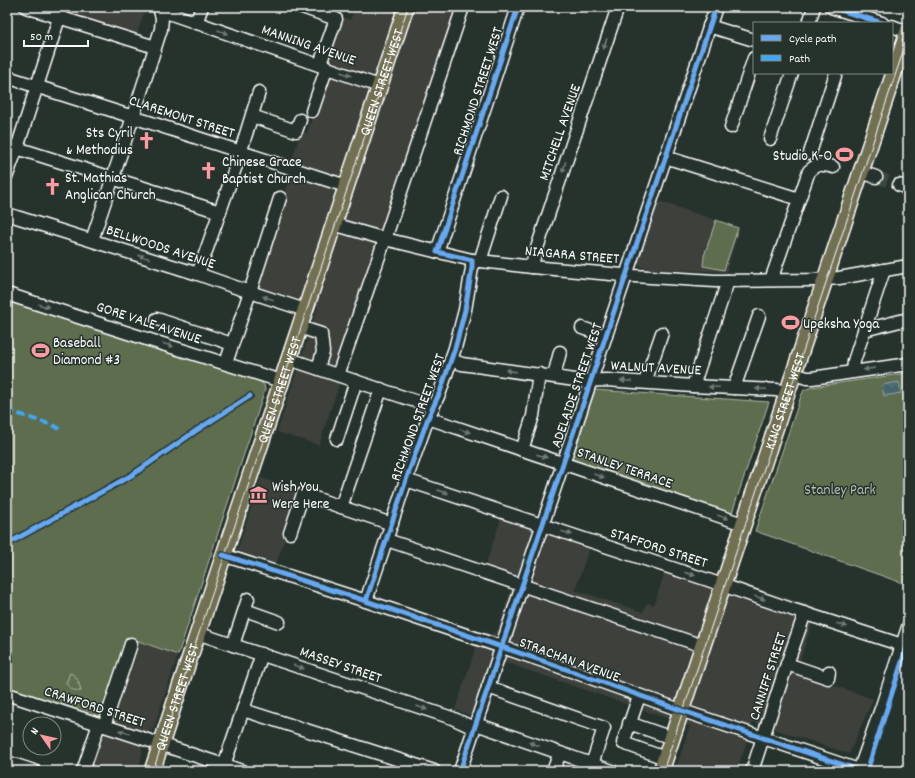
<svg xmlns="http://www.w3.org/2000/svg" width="915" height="778" viewBox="0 0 915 778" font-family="Dekko,sans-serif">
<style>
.built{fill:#3c413a}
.park{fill:#5f6d4f;stroke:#afb6a7}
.garden{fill:url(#garden-furrows);stroke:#afb6a7}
.water{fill:url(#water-waves);stroke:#91a3a7}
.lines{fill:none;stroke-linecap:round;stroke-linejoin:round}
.minor-tunnel{stroke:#3c4742;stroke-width:12;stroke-dasharray:12 6;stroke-linecap:butt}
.minor-casing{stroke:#fff;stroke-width:15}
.major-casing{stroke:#fff;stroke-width:18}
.minor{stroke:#26332d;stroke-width:12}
.major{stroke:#716f52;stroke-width:15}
.tram{stroke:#fff;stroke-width:1}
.quiet{stroke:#3fa9f5;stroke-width:4;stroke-dasharray:8 4;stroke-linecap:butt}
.cycleway-casing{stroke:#26332d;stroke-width:8}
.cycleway{stroke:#66a8f1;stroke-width:5}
.oneway{fill:#727a76}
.labels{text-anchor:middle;stroke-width:3;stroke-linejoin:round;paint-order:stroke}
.street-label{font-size:15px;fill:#fff;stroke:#26332d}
.poi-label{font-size:15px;fill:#fff;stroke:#26332d;text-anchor:start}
.park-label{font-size:15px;fill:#b7bdb0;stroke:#26332d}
</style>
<defs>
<pattern id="garden-furrows" width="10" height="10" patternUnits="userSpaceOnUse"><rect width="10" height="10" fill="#5f6d4f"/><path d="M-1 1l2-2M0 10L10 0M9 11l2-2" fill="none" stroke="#778369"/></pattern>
<pattern id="water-waves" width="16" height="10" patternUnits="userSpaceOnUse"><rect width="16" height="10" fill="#47656d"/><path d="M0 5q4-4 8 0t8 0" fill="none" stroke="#637c83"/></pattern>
</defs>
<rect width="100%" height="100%" fill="#26332d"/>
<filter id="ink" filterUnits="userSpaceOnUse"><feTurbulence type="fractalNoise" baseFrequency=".025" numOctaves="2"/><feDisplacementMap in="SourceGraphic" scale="8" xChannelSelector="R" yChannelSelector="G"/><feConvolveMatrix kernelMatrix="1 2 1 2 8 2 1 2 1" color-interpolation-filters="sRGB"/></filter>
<g filter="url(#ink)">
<g class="built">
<polygon points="55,7 146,7 137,34"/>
<polygon points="355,7 465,7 319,445 277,432 318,306 253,285 296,159 293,157 301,132 307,133 332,62 323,59 337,16 350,20"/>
<polygon points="658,201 740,228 727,268 727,272 646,269 640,266 639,263 639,259"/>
<polygon points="261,478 302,491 276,564 237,551"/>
<polygon points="503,504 597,536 587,555 575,590 643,612 647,603 654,605 662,581 668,559 817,608 796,672 873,699 849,754 753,722 737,771 675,771 690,726 507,663 503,665 486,720 455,710 481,632 491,635 498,630 512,586 484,570 499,525"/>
<polygon points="135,640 178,655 153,730 146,733 107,720"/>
<polygon points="101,731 140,744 142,745 142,755 138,771 87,771"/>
</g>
<g class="park">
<polygon points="716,220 738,228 724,270 703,266 704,256"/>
<polygon points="7,299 259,381 264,385 265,390 178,655 127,637 116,670 104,719 7,687"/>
<polygon points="908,373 908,585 755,531 801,396 804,390 812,387"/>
<polygon points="595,390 769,402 731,516 570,463"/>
</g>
<path class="garden" d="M70,673C78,676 79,684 81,691C75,692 69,688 66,683Z"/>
<polygon class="water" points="899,382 901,393 884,396 882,385"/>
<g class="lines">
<polyline class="minor-tunnel" points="876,177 899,185"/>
<defs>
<g id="minor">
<polyline points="26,7 155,47"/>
<polyline points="302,7 336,19 320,64"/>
<polyline points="831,7 882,23"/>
<polyline points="160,10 379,86"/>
<polyline points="196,23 202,7"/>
<polyline points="809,23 814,7"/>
<polyline points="709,26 754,40"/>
<polyline points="892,26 908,32"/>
<polyline points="7,77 133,117 346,186"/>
<polyline points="312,111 327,67"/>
<polyline points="252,116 296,131 300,120"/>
<polyline points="731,127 754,58"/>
<polyline points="770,139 792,73"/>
<polyline points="7,145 220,212"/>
<polyline points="810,153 836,73"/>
<polyline points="665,157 799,199"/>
<polyline points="861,172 876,177"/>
<polyline points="7,175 17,148 59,18"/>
<polyline points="899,185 905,187 908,191"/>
<polyline points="7,214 198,274 232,286 305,310"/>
<polyline points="333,224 385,239 472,260 532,267 634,276 715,281 814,280 839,278 908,266"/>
<polyline points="92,240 133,117 161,29 162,18 159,7"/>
<polyline points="437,252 518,7"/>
<polyline points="480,261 501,196"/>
<polyline points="532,267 534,257 618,7"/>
<polyline points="198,274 238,160 259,92"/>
<path d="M771,280L809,171C818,163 821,164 833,167"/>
<polyline points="7,294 156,342 281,381"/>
<polyline points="157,319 232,344"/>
<polyline points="299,327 321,334 323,352 318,368"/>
<polyline points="582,328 606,336"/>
<polyline points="864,330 908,319"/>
<polyline points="289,359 433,407"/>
<polyline points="451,360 462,364 582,381 606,380 693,386 776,390 787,392"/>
<polyline points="226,363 250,292 280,198"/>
<polyline points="853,371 854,361 884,270"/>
<polyline points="794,374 807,378 812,378 908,364"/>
<polyline points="338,375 385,239 463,7"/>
<polyline points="554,376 560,352"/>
<polyline points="645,382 662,333"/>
<polyline points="693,386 728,281"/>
<polyline points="734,388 759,316"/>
<polyline points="428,418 743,524"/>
<polyline points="337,439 356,381"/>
<polyline points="522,450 533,416 539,374"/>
<polyline points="406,480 708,580 794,610 902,645"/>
<polyline points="341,507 392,524"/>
<polyline points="290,533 303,494 341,507 381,389"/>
<polyline points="387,540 703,646"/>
<polyline points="223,555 366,601 546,662 683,711 862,771"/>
<polyline points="366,601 406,480 428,418 440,392 455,348 465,310 472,268 472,260"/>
<polyline points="245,610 279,622"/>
<polyline points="197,633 452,718 474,728"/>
<polyline points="233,645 248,599"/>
<polyline points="787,664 828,678 829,672"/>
<polyline points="488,687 604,728 592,764"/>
<polyline points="7,694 242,771"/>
<polyline points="639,696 623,743 665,758"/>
<polyline points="243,710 434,771"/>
<polyline points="629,723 672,738"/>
<polyline points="476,724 612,771"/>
<polyline points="104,726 131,644"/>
<polyline points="7,762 34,771"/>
<polyline points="83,771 99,724"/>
<polyline points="222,771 262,654"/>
<polyline points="460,771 716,7"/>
<polyline points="553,771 560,753"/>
<polyline points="752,771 787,664 805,613"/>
<polyline points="859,771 882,706 908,627"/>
</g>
<g id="major">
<path id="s1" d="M152,771L406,7"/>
<path id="s2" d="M661,771L908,31"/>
</g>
</defs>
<use href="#minor" class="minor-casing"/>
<use href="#major" class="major-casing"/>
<use href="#minor" class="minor"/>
<use href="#major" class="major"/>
<g class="tram">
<polyline points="902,41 908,24"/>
<polyline points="153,771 408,7"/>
<polyline points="663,771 908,37"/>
</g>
<polyline class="quiet" points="7,410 55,426 61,430"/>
<defs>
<g id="cycleway">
<polyline points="831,7 882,23"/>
<polyline points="7,544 132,475 197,430 250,396"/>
<polyline points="223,555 366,601 546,662 683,711 862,771"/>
<polyline points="366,601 406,480 428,418 440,392 455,348 465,310 472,268 472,260 437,252 518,7"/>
<polyline points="460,771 716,7"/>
<polyline points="867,771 908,643"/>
</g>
</defs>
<use href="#cycleway" class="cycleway-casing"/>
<use href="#cycleway" class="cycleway"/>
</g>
<defs><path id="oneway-solid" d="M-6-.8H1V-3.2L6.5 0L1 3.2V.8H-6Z"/></defs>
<g class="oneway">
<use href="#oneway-solid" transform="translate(223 32) rotate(19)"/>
<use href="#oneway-solid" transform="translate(605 44) rotate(108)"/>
<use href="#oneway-solid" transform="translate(346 74) rotate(19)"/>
<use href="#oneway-solid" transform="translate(564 167) rotate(108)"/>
<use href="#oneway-solid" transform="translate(144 257) rotate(-163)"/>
<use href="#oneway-solid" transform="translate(268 298) rotate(-162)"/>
<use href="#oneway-solid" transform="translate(44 306) rotate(18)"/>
<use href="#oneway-solid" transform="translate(168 345) rotate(17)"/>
<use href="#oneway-solid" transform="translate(869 369) rotate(172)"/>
<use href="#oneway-solid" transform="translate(511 371) rotate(-172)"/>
<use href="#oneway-solid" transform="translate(626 381) rotate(-177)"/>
<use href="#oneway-solid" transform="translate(714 387) rotate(-177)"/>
<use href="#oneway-solid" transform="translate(761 389) rotate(-178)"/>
<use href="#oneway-solid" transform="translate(465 431) rotate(19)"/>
<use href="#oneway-solid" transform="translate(542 456) rotate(17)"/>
<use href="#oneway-solid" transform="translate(599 476) rotate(19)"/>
<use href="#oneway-solid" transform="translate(443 492) rotate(19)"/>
<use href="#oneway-solid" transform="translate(723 517) rotate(18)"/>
<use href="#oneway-solid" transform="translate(567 533) rotate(18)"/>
<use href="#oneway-solid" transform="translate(690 574) rotate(18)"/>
<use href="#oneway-solid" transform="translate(760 598) rotate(20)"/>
<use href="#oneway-solid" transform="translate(842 625) rotate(18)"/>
<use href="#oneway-solid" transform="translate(299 667) rotate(19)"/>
<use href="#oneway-solid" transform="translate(422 708) rotate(19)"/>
<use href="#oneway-solid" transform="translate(124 732) rotate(-163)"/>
<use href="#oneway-solid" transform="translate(534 744) rotate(-161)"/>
</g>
</g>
<defs>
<symbol id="church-bare" viewBox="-9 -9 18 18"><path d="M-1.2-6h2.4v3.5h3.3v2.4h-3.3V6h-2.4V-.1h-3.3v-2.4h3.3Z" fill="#ff9aa2" stroke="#26332d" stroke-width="2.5" paint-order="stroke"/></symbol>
<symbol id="stadium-bare" viewBox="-9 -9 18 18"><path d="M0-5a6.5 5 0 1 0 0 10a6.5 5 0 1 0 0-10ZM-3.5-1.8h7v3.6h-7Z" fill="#ff9aa2" stroke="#26332d" stroke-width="2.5" paint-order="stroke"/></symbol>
<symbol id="museum-bare" viewBox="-9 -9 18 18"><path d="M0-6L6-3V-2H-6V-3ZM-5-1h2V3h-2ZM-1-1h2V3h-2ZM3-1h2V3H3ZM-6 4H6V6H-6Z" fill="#ff9aa2" stroke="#26332d" stroke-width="2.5" paint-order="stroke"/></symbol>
</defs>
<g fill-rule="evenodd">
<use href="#church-bare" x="134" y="128" width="25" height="25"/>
<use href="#stadium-bare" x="832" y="142" width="25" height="25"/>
<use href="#church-bare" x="196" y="158" width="25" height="25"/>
<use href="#church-bare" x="40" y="174" width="25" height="25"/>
<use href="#stadium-bare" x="778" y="310" width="25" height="25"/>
<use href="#stadium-bare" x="28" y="338" width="25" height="25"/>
<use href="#museum-bare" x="246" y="482" width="25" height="25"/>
</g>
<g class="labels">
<g class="street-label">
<text transform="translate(309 44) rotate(19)" y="5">MANNING AVENUE</text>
<text dy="5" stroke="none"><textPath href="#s1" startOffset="726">QUEEN STREET WEST</textPath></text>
<text transform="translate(477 91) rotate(-72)" y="5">RICHMOND STREET WEST</text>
<text transform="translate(182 116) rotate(18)" y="5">CLAREMONT STREET</text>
<text transform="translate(559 132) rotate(-71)" y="5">MITCHELL AVENUE</text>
<text transform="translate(161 246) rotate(18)" y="5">BELLWOODS AVENUE</text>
<text transform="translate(572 254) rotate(5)" y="5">NIAGARA STREET</text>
<text transform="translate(149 322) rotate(18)" y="5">GORE VALE AVENUE</text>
<text transform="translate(656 367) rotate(3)" y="5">WALNUT AVENUE</text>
<text transform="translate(576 385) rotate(-71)" y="5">ADELAIDE STREET WEST</text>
<text dy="5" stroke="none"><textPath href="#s1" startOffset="402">QUEEN STREET WEST</textPath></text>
<text dy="5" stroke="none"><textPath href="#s2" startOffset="390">KING STREET WEST</textPath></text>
<text transform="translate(417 417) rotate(-70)" y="5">RICHMOND STREET WEST</text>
<text transform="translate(625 467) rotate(19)" y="5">STANLEY TERRACE</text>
<text transform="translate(659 547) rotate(18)" y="5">STAFFORD STREET</text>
<text transform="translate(570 659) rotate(20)" y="5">STRACHAN AVENUE</text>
<text transform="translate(341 664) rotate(19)" y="5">MASSEY STREET</text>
<text transform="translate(767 676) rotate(-72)" y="5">CANNIFF STREET</text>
<text dy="5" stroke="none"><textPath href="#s1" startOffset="78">QUEEN STREET WEST</textPath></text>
<text transform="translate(95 706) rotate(18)" y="5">CRAWFORD STREET</text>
</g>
<g class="poi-label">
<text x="133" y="137" text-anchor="end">Sts Cyril<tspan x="133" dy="17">&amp; Methodius</tspan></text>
<text x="832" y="160" text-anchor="end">Studio K-O</text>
<text x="222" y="166">Chinese Grace<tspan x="222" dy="17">Baptist Church</tspan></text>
<text x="65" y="182">St. Mathias<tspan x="65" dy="17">Anglican Church</tspan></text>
<text x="803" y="328">Upeksha Yoga</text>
<text x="53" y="347">Baseball<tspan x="53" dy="17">Diamond #3</tspan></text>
<text x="272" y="491">Wish You<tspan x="272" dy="17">Were Here</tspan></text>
</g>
<g class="park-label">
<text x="840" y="494">Stanley Park</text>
</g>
</g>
<rect width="915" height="778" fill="none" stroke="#26332d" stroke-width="24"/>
<rect x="12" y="12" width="891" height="754" fill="none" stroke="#fff" stroke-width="1.5" filter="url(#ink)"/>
<rect x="753" y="22" width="140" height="52" fill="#26332d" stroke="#7d8581"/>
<rect x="761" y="35" width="20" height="6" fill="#66a8f1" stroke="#7d8581"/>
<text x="789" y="42" font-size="12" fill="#ffffff">Cycle path</text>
<rect x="761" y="55" width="20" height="6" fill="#3fa9f5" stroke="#7d8581"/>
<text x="789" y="62" font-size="12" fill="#ffffff">Path</text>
<g transform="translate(42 736) rotate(304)"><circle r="19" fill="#26332d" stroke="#7d8581"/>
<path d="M0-3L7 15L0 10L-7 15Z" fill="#ff9aa2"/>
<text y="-6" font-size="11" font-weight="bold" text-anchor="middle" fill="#ffffff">N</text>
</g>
<path d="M24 40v6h64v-6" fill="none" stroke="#ffffff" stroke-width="2"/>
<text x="30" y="40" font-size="12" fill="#ffffff" stroke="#26332d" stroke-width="3" paint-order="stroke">50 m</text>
</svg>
